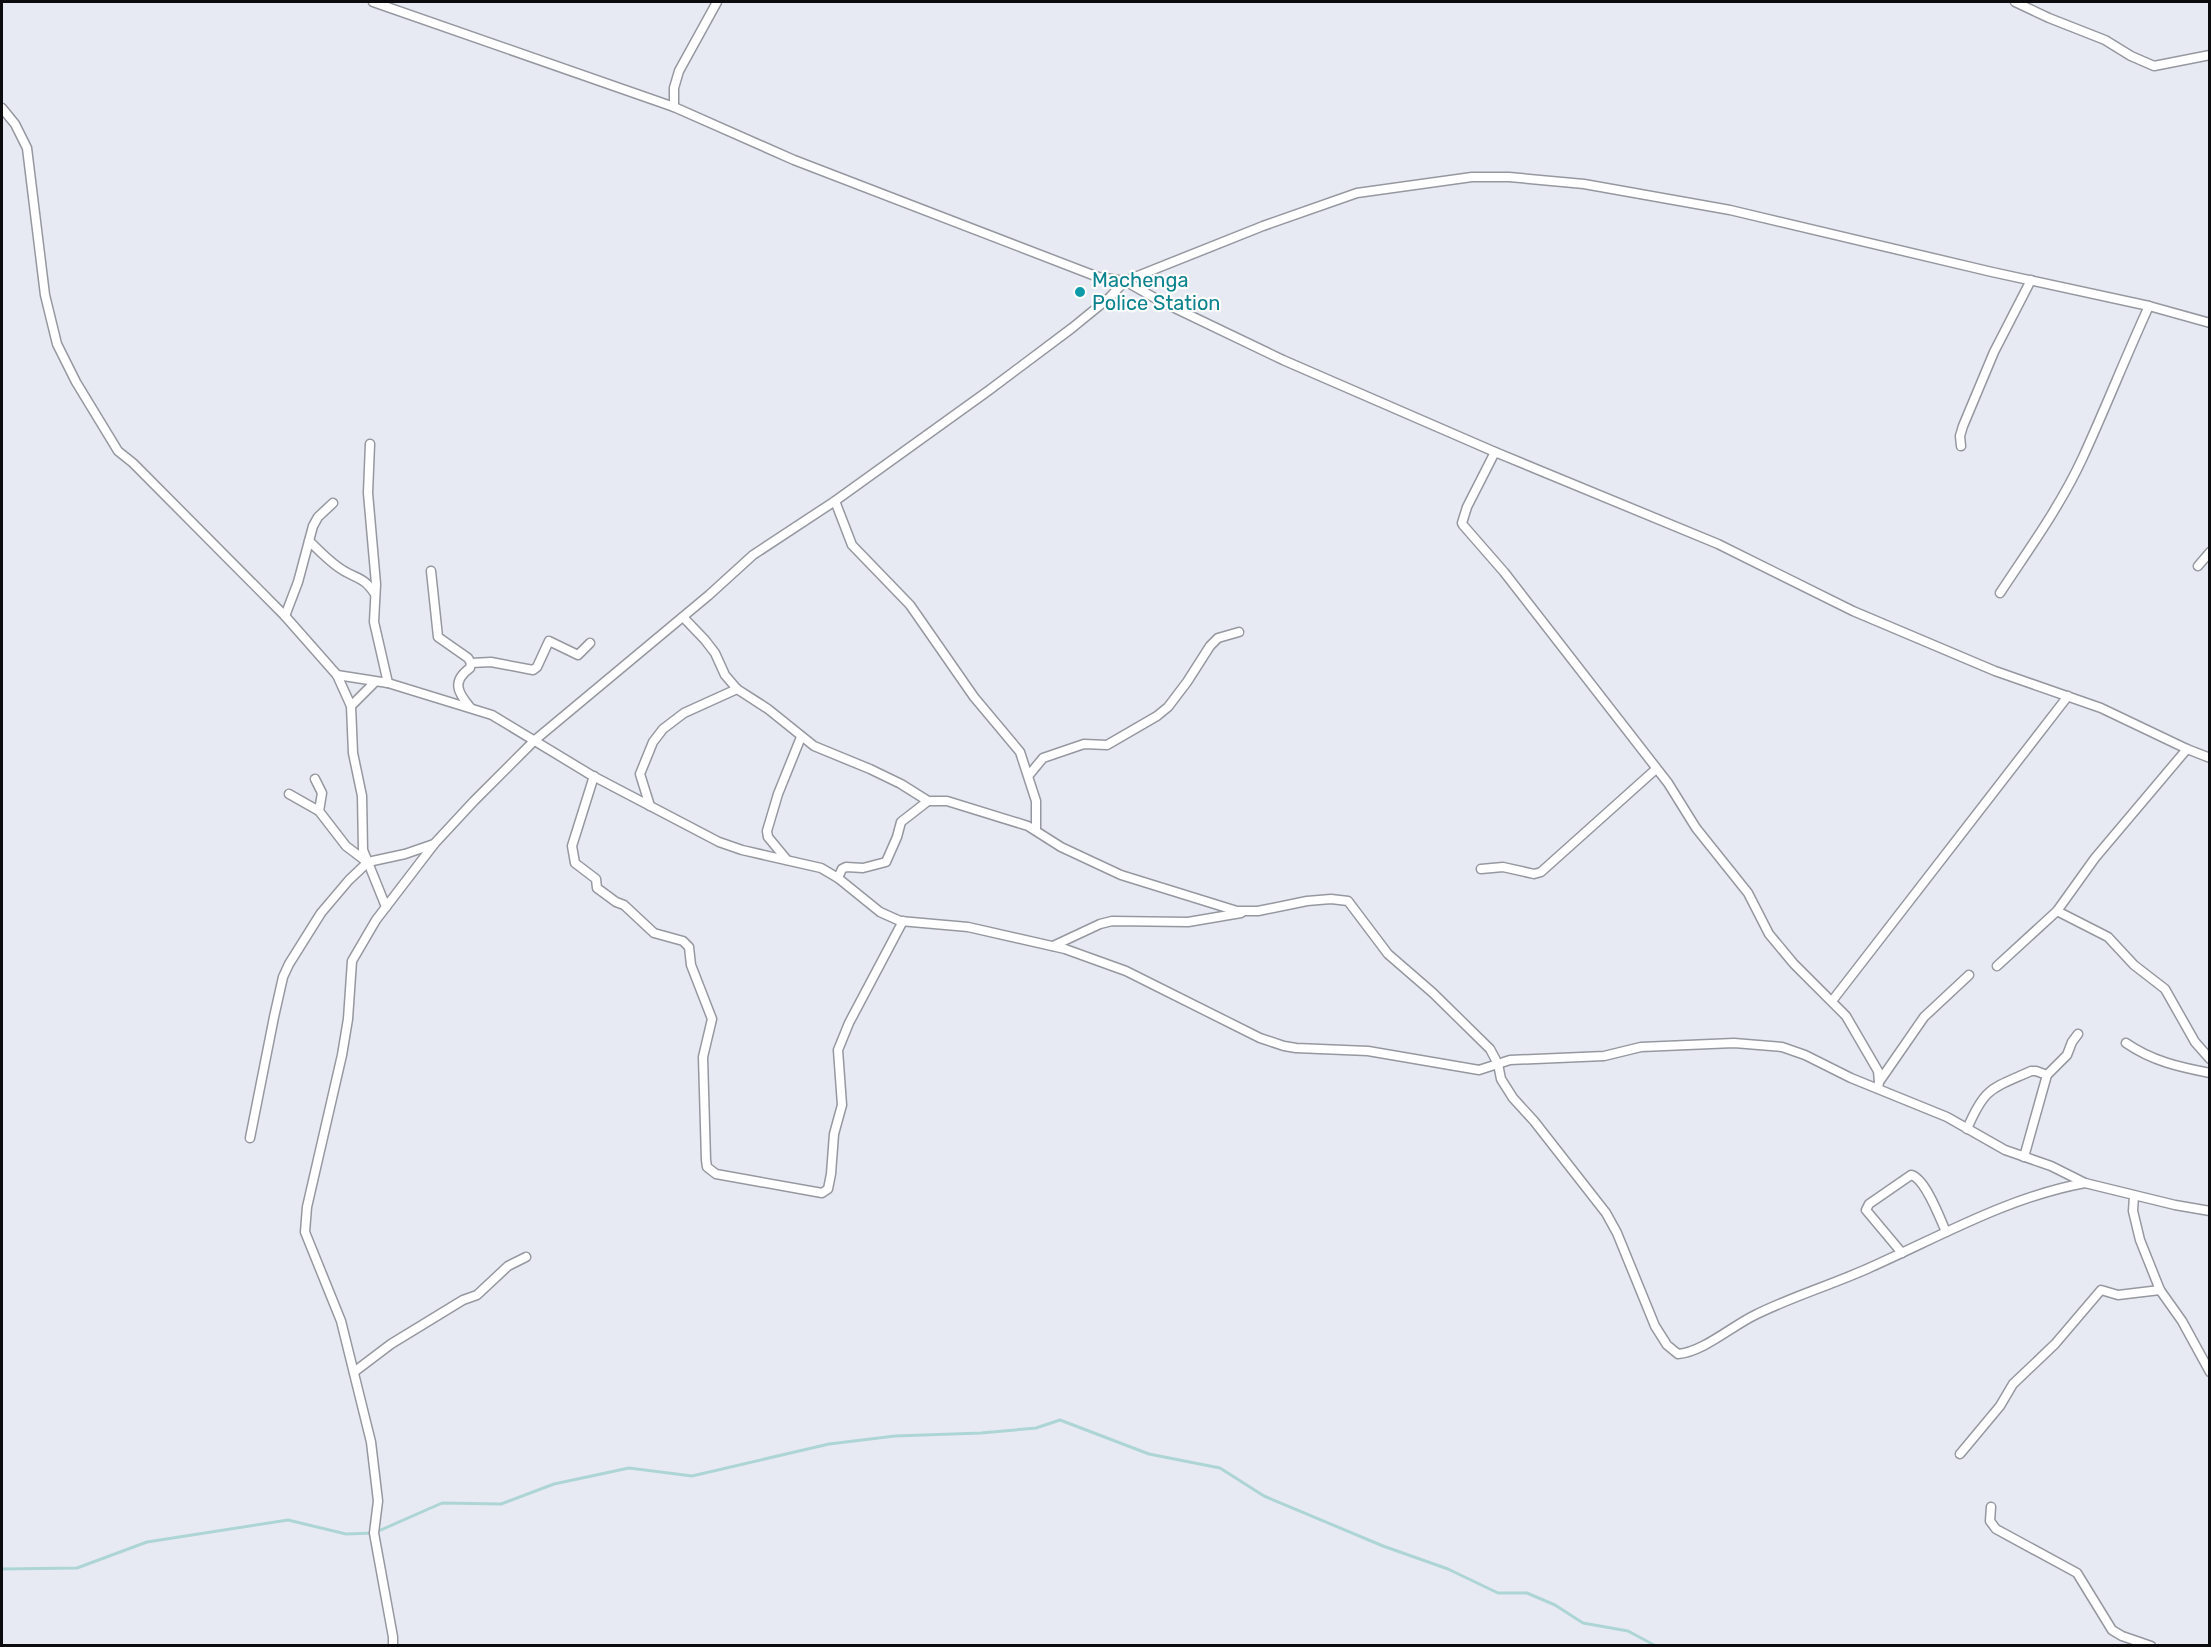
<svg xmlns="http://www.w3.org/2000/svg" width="2211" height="1647" viewBox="0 0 2211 1647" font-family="Rubik,sans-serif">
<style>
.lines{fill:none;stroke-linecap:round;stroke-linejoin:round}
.stream{stroke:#aed5d5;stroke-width:3}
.street-casing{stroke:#9698a0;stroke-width:11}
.street{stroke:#fff;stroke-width:8}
.culture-dot{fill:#0f9aa8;stroke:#fff;stroke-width:2}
.labels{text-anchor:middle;stroke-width:4.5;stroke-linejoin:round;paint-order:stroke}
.culture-label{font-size:20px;fill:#0d838f;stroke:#fff;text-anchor:start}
</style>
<rect width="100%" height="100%" fill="#e8eaf3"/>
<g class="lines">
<polyline class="stream" points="2,1569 77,1568 147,1542 288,1520 346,1534 374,1533 442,1503 501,1504 554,1484 629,1468 692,1476 829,1444 895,1436 981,1433 1036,1428 1060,1420 1149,1454 1220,1468 1264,1496 1383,1546 1448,1569 1498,1593 1527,1593 1555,1605 1583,1623 1628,1631 1656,1646"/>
<defs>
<g id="street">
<polyline points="373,2 674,107 794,160 1098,277 1125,281 1263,226 1357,193 1472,177 1509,177 1584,184 1730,210 1992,272 2149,306 2210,323"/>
<polyline points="2015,2 2049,18 2105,40 2131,56 2154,66 2210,55"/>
<polyline points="674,107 674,88 679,71 717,2"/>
<polyline points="2,108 15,124 27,148 45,295 57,344 76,382 118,451 133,463 285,616 337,675 351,706 353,753 362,796 363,850 386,907"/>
<polyline points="370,444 368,493 376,584 374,622 388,683"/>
<polyline points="1961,446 1960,436 1963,426 1994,352 2031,280"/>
<polyline points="1495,452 1467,507 1462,523 1463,525 1504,572 1668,783 1696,828 1748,893 1769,934 1794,964 1846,1016 1878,1071 1879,1082 1878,1088"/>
<polyline points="835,501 852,545 910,605 974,697 1020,752 1036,801 1036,830"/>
<path d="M309,541C320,551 332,565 346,572C361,580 365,579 375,594"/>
<polyline points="2198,566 2210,552"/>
<path d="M431,571L438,637L468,658L471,663L470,668C452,681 457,692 470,707"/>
<path d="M2000,593C2029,549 2061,505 2083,457C2106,407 2126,356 2149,306"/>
<polyline points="285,616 298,582 313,526 318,517 333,503"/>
<path d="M683,617L705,640L715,653L725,675L737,689L768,709L814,746L870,769L901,784L928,801H947L1028,826L1061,847L1121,875L1237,911H1258L1307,901L1331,899L1348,901L1388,954L1433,993L1490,1049L1498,1064L1501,1079L1513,1098L1534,1121L1606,1213L1617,1233L1655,1326L1667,1345L1678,1354C1703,1352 1732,1326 1755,1315C1791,1297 1831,1285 1869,1268C1939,1237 2008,1197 2085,1183"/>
<polyline points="471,663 491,662 533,670 537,667 549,641 578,655 590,643"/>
<polyline points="337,675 388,683 492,715 591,775 719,842 742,850 821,868 838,878 880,912 900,921 968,927 1065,949 1126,971 1260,1038 1284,1046 1296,1048 1368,1051 1479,1070 1510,1060 1604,1056 1641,1047 1734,1043 1782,1047 1805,1055 1851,1078 1947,1117 2005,1150 2051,1166 2085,1183 2175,1205 2210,1211"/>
<polyline points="351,706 375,682"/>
<polyline points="1029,775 1043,758 1084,744 1107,745 1157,716 1168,707 1187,682 1210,646 1218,638 1239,632"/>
<polyline points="594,776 572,846 575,863 596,879 597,888 616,902 624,905 654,933 683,941 689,947 691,965 712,1019 703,1057 706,1160 707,1167 716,1174 822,1193 828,1189 831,1174 834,1134 842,1105 838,1050 849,1023 903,921"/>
<polyline points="315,779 322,793 319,811"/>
<polyline points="289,794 319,811 346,846 367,862"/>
<polyline points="650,806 640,774 653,742 663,729 684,713 737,689"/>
<polyline points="787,860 768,837 767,831 778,794 801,737"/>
<polyline points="1481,869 1503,867 1534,874 1541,872 1656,769"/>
<polyline points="838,878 842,869 846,867 863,868 886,862 897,837 901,822 928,801"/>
<polyline points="2057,911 2108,937 2134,965 2165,989 2195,1042 2210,1059"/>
<polyline points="1053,946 1100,924 1112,921 1188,922 1241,913"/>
<polyline points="1997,966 2057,911 2095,858 2187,749"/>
<polyline points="1832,1001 2068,696"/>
<path d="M2126,1043C2152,1061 2179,1067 2210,1073"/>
<polyline points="1879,1082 1924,1017 1969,975"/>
<path d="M1967,1129C1985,1087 1991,1089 2031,1071H2036L2047,1075"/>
<polyline points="250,1138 274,1017 283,977 289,964 321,913 349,880 368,862 405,854 434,844"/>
<polyline points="2024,1157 2047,1075 2067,1055 2072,1042 2078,1034"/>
<polyline points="2134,1196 2133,1211 2140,1240 2160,1290 2182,1321 2210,1372"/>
<path d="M1902,1253L1866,1210L1869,1204L1911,1175C1925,1178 1940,1218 1946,1232"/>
<polyline points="354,1372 391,1344 463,1300 477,1295 508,1266 526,1257"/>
<polyline points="1960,1454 2000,1406 2013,1384 2055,1344 2101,1290 2118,1295 2160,1290"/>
<polyline points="1991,1507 1990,1521 1996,1529 2077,1573 2112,1630 2122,1636 2151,1646"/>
<polyline points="393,1646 393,1637 374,1533 378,1501 371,1442 341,1321 305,1232 307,1207 342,1055 348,1019 352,961 376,920 435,843 474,801 535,740 709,595 753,555 835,501 988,391 1072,328 1110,297 1125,281 1160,301 1283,360 1495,452 1718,544 1853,611 1995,671 2101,708 2187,749 2210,758"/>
</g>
</defs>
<use href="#street" class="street-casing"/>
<use href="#street" class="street"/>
</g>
<circle class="culture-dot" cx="1080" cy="292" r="6"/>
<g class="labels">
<g class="culture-label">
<text x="1092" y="287">Machenga<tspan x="1092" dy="23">Police Station</tspan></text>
</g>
</g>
<rect width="2211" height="1647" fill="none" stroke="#0c0c0f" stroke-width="6"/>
</svg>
